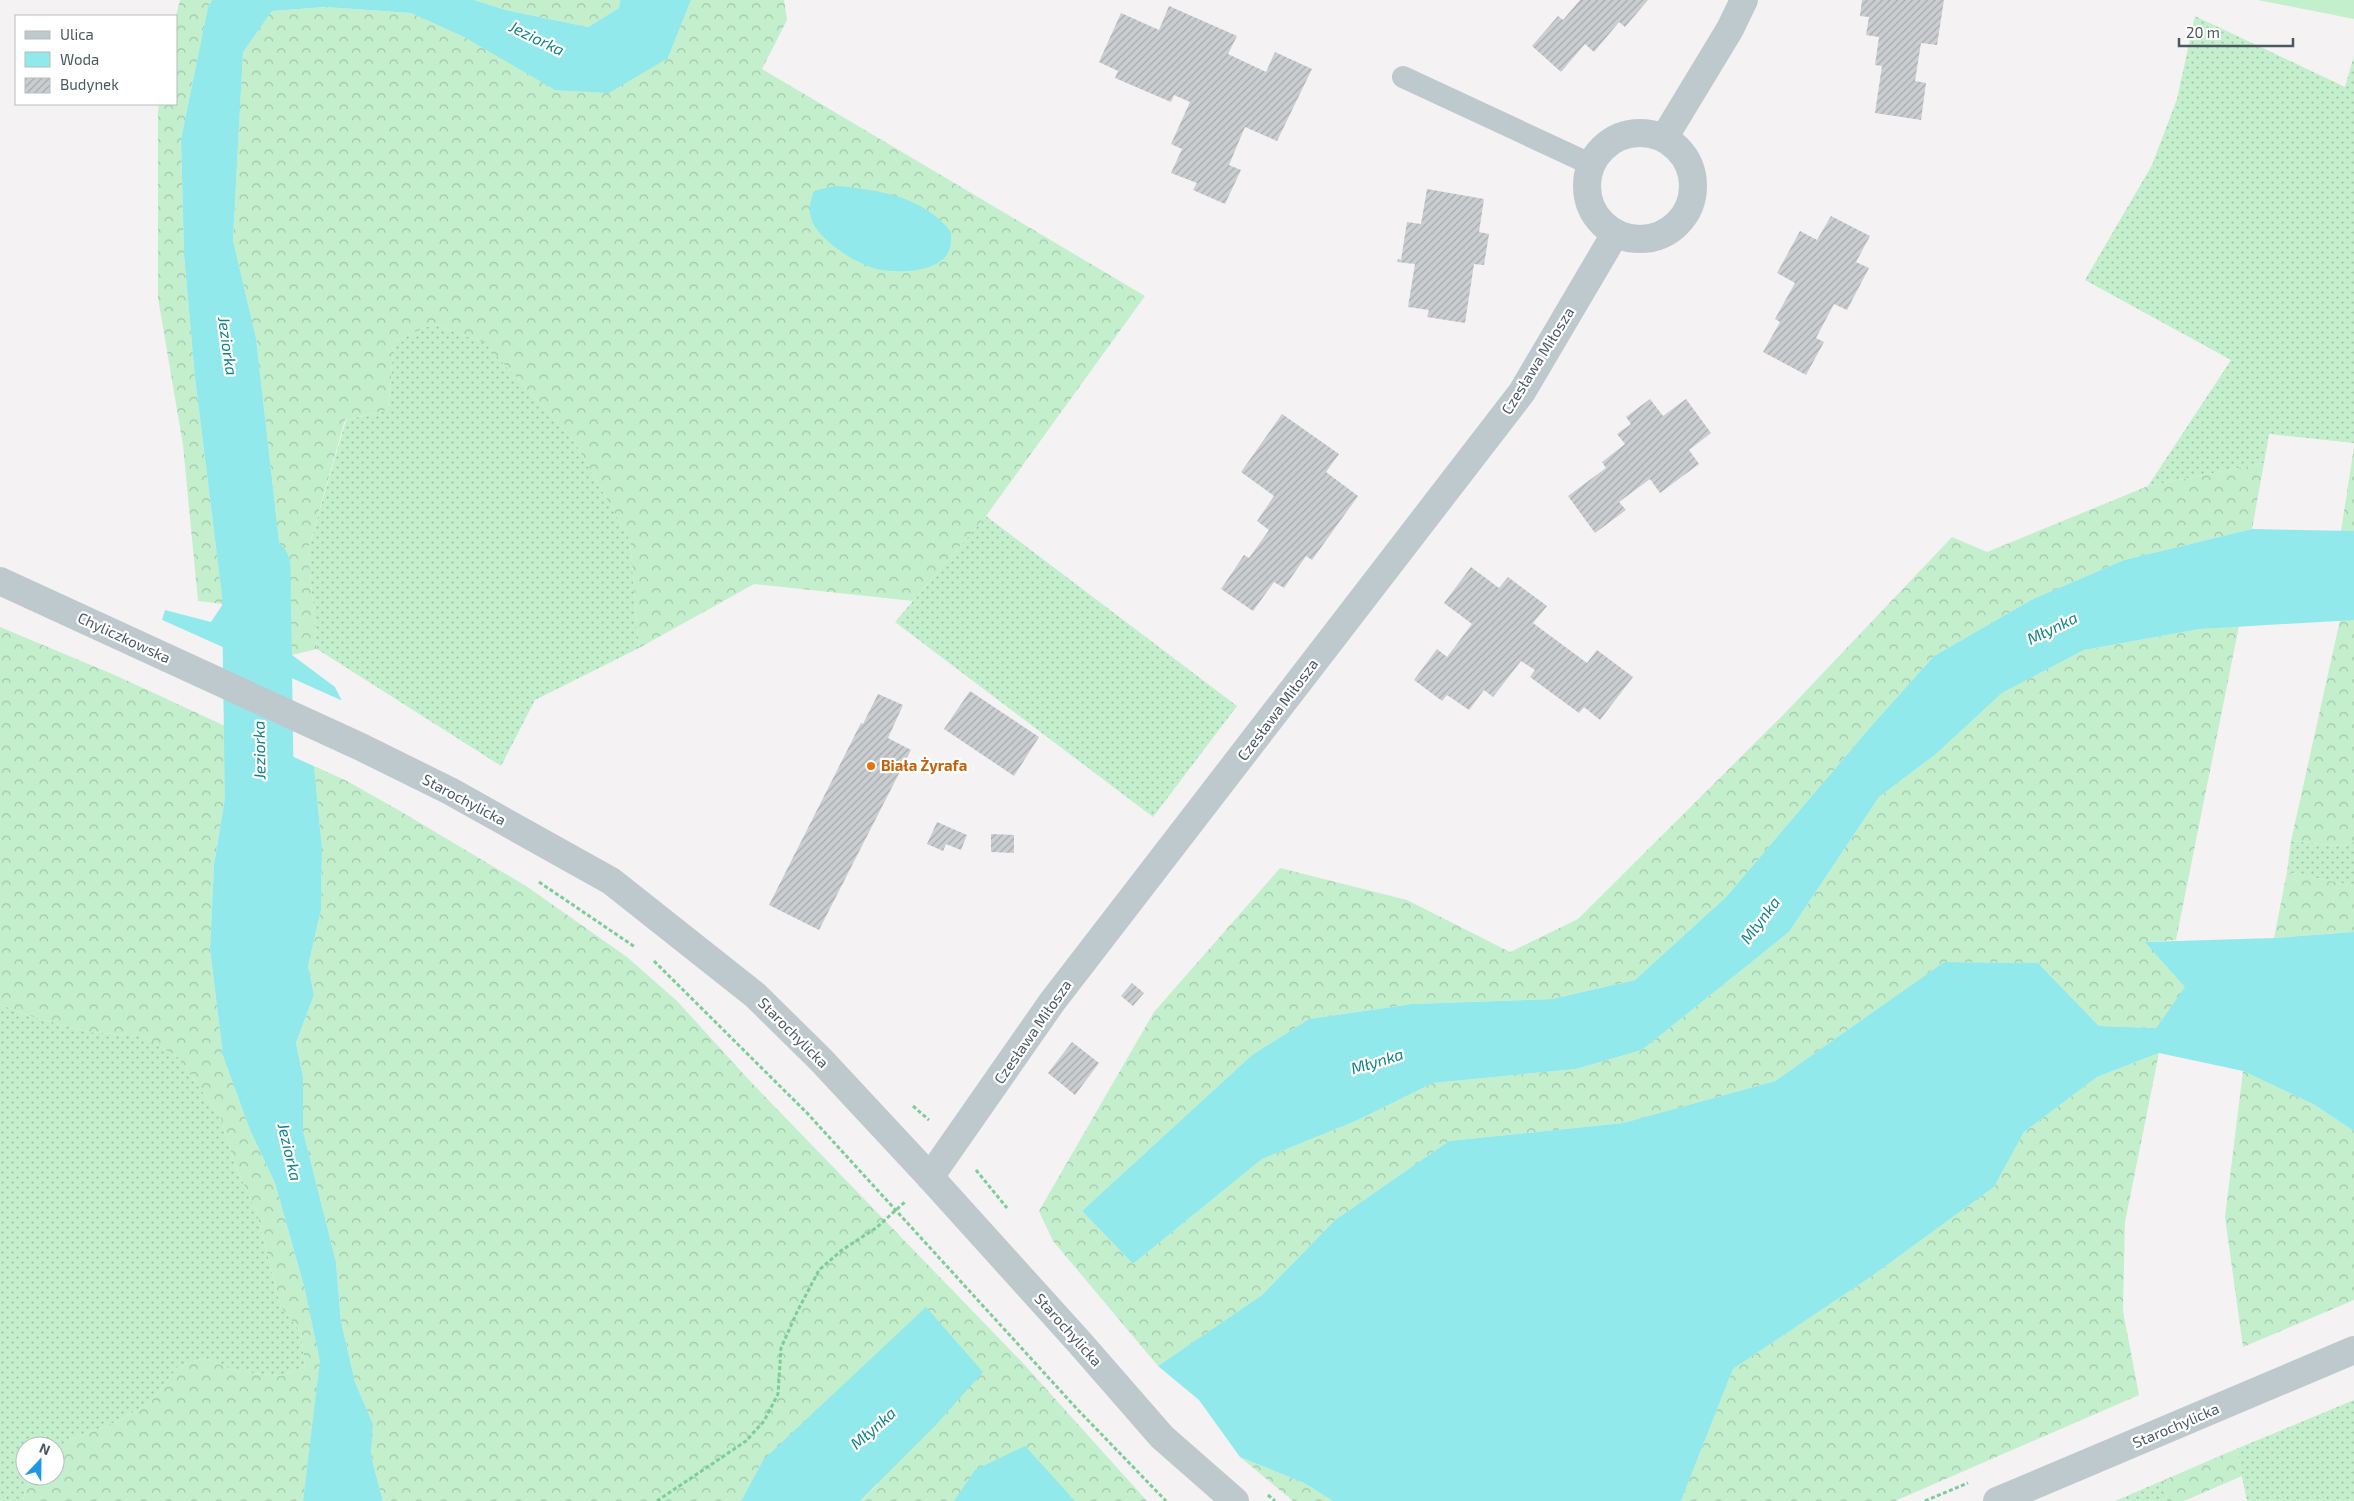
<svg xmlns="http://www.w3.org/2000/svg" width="2354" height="1501" viewBox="0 0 2354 1501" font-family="'Exo 2',sans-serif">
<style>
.grass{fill:url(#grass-dots)}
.forest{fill:url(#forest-crowns)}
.park{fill:#c4efcd}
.water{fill:#92e9eb}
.pier{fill:#f4f2f3}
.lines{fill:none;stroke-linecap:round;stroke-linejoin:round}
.river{stroke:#92e9eb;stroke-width:69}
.building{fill:url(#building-hatch)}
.path{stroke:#7ccd96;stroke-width:3;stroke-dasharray:4 2.5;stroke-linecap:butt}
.service{stroke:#bec9ce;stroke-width:22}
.minor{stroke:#bec9ce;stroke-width:28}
.tertiary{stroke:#bec9ce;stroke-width:28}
.food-dot{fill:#e8710a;stroke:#fff;stroke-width:2}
.labels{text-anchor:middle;stroke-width:4.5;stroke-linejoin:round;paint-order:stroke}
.street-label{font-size:15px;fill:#4a5960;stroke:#fff}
.food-label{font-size:15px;font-weight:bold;fill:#c56008;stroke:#fff;text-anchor:start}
.water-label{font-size:16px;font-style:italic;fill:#118285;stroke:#fff}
</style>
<defs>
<pattern id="grass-dots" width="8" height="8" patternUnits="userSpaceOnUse" patternTransform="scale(1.25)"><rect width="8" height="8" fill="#c4efcd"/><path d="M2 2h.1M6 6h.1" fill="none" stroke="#a1c5aa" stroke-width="1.8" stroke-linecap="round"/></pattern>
<pattern id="forest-crowns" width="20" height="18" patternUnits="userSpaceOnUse" patternTransform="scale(1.25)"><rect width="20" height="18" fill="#c4efcd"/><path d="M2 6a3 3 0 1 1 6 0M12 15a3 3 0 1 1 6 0" fill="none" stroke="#a1c5aa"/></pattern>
<pattern id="building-hatch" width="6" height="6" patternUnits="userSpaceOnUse" patternTransform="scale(1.25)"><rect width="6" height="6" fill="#caced1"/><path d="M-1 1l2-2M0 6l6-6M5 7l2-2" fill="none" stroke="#a6aaad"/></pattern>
</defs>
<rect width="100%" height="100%" fill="#f4f2f3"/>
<g class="grass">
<polygon points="2195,16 2345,87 2354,56 2354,443 2269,434 2264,463 2148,486 2231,360 2085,280 2152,165 2177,99"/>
<polygon points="433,324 485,343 574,441 630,540 639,648 535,700 501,766 317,649 308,550 346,420 388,410 394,342"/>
<polygon points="986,516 1237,706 1153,817 895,622"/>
<polygon points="2291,841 2340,846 2354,842 2354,886 2287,872"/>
<polygon points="0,1004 23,1014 89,1032 142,1036 178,1057 221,1118 235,1165 257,1213 281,1307 301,1332 305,1366 281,1376 236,1371 204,1358 178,1367 150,1403 116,1422 66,1441 55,1454 55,1446 25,1446 25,1476 36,1476 26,1487 23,1501 0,1501"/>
<polygon points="2354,1400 2354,1501 2247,1501 2236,1449"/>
<polygon points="2164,1480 2167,1501 2115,1501"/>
</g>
<g class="forest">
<polygon points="180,0 212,0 208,7 181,139 184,255 195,378 223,604 198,601 183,445 158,298 158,111 159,104 176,104 176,16"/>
<polygon points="474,0 620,0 619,8 588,27 506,10"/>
<polygon points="691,0 784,0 787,20 762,69 1145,296 986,516 913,601 754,584 639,648 630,540 574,441 485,343 433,324 394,342 388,410 345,420 308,550 317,649 292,655 256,338 233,240 243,51 272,11 325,7 411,13 466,38 668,58"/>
<polygon points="2354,447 2354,531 2341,531"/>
<polygon points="2264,463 2252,529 2124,560 2031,600 1934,656 1873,724 1726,897 1635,980 1552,999 1412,1004 1309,1019 1252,1055 1082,1211 1133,1264 1262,1159 1358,1120 1433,1083 1576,1069 1642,1050 1789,932 1879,797 1936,754 2002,693 2084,650 2200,629 2239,626 2176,940 2146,942 2186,987 2156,1028 2099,1026 2038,963 1944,962 1775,1081 1623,1123 1449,1141 1335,1220 1262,1295 1158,1366 1053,1241 1039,1211 1154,1012 1280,868 1407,900 1510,952 1578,919 1785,713 1952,537 1987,552 2148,486"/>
<polygon points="2340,620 2354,620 2354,842 2340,846 2291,841"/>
<polygon points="0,627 117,676 236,731 214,865 210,949 223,1056 250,1130 275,1183 305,1290 321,1361 303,1501 23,1501 26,1487 36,1476 55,1476 55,1454 66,1441 116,1422 150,1403 178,1367 204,1358 236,1371 281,1376 305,1366 301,1332 281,1307 257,1213 235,1165 221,1118 178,1057 142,1036 89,1032 23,1014 0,1004"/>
<polygon points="314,766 347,781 400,811 526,886 627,957 677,1001 749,1080 1021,1361 1147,1501 860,1501 878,1484 763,1460 741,1501 383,1501 371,1456 373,1424 355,1382 341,1320 336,1262 303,1131 303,1077 296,1043 314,995 308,966 321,910 322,848"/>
<polygon points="2287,872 2354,886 2354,932 2274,938"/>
<polygon points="2159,1053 2125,1222 2123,1311 2139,1395 1895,1501 1681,1501 1733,1369 1872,1276 1994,1187 2024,1132 2097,1077"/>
<polygon points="2243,1071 2313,1104 2354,1131 2354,1300 2243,1347 2225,1217"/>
<polygon points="2236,1449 2242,1476 2184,1501 2167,1501 2164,1480"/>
<polygon points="1240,1457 1304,1483 1333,1501 1293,1501"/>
</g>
<polygon class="park" points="2258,0 2354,0 2354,19"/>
<g class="water">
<polygon points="212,0 474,0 506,10 588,27 619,8 620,0 691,0 668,58 609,93 555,90 466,38 411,13 325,7 272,11 243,52 233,240 256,338 292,655 335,687 342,701 162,620 165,610 211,622 223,604 195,378 184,255 181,139 208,7"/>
<path d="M834,186C876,189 924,196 951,232C951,237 951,243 950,248C943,272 903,273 883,270C861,268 820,241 812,221C808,210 810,201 814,191Z"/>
<polygon points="2252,529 2354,531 2354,620 2200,629 2084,650 2002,693 1936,754 1879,797 1789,932 1642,1050 1576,1069 1433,1083 1358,1120 1262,1159 1133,1264 1082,1211 1252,1055 1309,1019 1412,1004 1552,999 1635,980 1726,897 1873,724 1934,656 2031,600 2124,560"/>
<polygon points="236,731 314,766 322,848 321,910 308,966 314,995 296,1043 303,1077 303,1131 336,1262 341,1321 355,1382 373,1424 371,1456 383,1501 303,1501 320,1361 305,1290 275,1183 250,1130 223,1056 210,949 214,865"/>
<polygon points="2354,932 2354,1131 2313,1104 2243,1071 2159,1053 2097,1077 2024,1132 1994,1187 1872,1276 1733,1369 1681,1501 1333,1501 1304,1483 1240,1457 1199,1400 1158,1366 1262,1295 1335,1220 1449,1141 1623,1123 1775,1081 1944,962 2038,963 2099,1026 2156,1028 2185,987 2145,942 2274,938"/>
<polygon points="926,1307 983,1372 934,1427 860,1501 741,1501 763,1460"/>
<polygon points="1025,1446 1075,1501 954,1501 975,1470"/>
</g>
<g class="pier">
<polygon points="160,618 162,620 345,702 341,703 161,622"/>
<polygon points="237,728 315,764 316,767 234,729"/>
</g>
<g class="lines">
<polyline class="river" points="256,568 260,836"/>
</g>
<g class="building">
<polygon points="1580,0 1648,0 1625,27 1619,22 1594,52 1585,44 1561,72 1532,46 1558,16 1563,20"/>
<polygon points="1862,0 1944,0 1937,45 1921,43 1915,81 1926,83 1921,120 1875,113 1882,66 1875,65 1879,37 1866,35 1869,17 1860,16"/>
<polygon points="1169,6 1237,36 1228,54 1266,72 1275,52 1312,69 1277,141 1245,127 1229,165 1241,170 1225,204 1193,190 1197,183 1171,173 1182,149 1171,144 1190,102 1174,95 1171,102 1115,78 1118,71 1099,62 1121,13 1159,30"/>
<polygon points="1427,189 1484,199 1479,232 1489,234 1484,265 1474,264 1465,323 1427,317 1429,310 1408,307 1415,264 1397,262 1398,259 1401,260 1407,222 1421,224"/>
<polygon points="1831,216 1870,236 1856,262 1869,268 1847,310 1834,304 1816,338 1824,342 1806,375 1763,352 1780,322 1775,319 1795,283 1777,273 1800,231 1817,240"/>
<polygon points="1650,399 1663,416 1686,399 1711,433 1689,450 1699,464 1660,493 1650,479 1619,502 1626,510 1595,533 1568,496 1606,468 1602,462 1625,444 1617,434 1631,424 1626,417"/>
<polygon points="1282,414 1339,454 1326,472 1358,496 1312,560 1306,556 1284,588 1274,582 1253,611 1221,589 1244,555 1249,558 1269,530 1257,521 1274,496 1241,472"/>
<polygon points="1471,567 1499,588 1508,577 1547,606 1533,623 1587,663 1597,650 1633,677 1600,720 1584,707 1579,713 1530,677 1535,670 1521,661 1493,697 1484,690 1469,710 1447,695 1442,701 1414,680 1437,649 1447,657 1472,624 1444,603"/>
<polygon points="970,691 1039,737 1014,776 944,729"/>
<polygon points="878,694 903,705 888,738 911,750 819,930 769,905 861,723 863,724"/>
<polygon points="937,822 967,835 961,850 946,844 943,851 927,844"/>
<polygon points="991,834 1014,835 1014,853 991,852"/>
<polygon points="1132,983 1144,993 1133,1006 1121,996"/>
<polygon points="1072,1042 1099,1063 1075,1095 1048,1073"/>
</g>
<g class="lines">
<g class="path">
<polyline points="539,882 635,947"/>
<polyline points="654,961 808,1114 1078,1410 1166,1501"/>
<polyline points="913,1106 929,1120"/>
<polyline points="976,1170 1007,1208"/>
<polyline points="1268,1495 1275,1501"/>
<polyline points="657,1501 746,1441 764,1421 778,1394 781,1348 797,1312 819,1270 842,1250 876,1228 906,1201"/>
<polyline points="1925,1501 1968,1483"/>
</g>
<polyline class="service" points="1403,77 1590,164"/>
<g class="minor">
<circle cx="1640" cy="186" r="53"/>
<polyline points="1664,138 1730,29 1744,0"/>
<polyline points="930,1177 1052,1002 1522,392 1615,234"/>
</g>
<g class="tertiary">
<polyline points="0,581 361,747 450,791 611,881 755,995 821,1060 930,1177 1080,1343 1162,1437 1235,1501"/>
<polyline points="1997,1501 2354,1350"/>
</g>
</g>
<circle class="food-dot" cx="871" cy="766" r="5"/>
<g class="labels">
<g class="street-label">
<text transform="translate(1538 361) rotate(-58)" y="5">Czesława Miłosza</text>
<text transform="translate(124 638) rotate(25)" y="5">Chyliczkowska</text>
<text transform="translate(1278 710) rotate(-53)" y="5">Czesława Miłosza</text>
<text transform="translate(464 800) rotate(28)" y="5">Starochylicka</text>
<text transform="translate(1033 1032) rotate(-55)" y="5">Czesława Miłosza</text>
<text transform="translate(793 1033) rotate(45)" y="5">Starochylicka</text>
<text transform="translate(1068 1330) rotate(48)" y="5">Starochylicka</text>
<text transform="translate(2176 1426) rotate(-23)" y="5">Starochylicka</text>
</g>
<g class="food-label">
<text x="881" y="771">Biała Żyrafa</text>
</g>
<g class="water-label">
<text transform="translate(537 38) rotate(26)" y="6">Jeziorka</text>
<text transform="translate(228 346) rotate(82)" y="6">Jeziorka</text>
<text transform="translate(2052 628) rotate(-26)" y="6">Młynka</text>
<text transform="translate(259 750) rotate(-91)" y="6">Jeziorka</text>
<text transform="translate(1760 920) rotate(-53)" y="6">Młynka</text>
<text transform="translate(1377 1061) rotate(-17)" y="6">Młynka</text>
<text transform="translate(290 1152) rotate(77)" y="6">Jeziorka</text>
<text transform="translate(873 1428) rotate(-41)" y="6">Młynka</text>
</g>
</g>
<rect x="15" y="15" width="162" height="90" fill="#ffffff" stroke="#b7bdbf"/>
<rect x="25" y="31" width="25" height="8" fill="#bec9ce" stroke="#b7bdbf"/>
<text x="60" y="40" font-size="15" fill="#4a5960">Ulica</text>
<rect x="25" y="52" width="25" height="15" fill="#92e9eb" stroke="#b7bdbf"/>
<text x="60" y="65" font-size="15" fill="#4a5960">Woda</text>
<rect x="25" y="78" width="25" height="15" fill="url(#building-hatch)" stroke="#b7bdbf"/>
<text x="60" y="90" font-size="15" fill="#4a5960">Budynek</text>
<g transform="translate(40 1461) rotate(22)"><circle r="24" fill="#ffffff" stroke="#b7bdbf"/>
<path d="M0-4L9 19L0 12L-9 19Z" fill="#2098e1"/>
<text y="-8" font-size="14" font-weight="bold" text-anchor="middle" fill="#4a5960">N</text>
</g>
<path d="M2179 38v8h114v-8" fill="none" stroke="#4a5960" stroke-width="2.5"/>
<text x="2186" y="38" font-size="15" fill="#4a5960" stroke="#ffffff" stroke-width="4" paint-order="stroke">20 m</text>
</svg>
